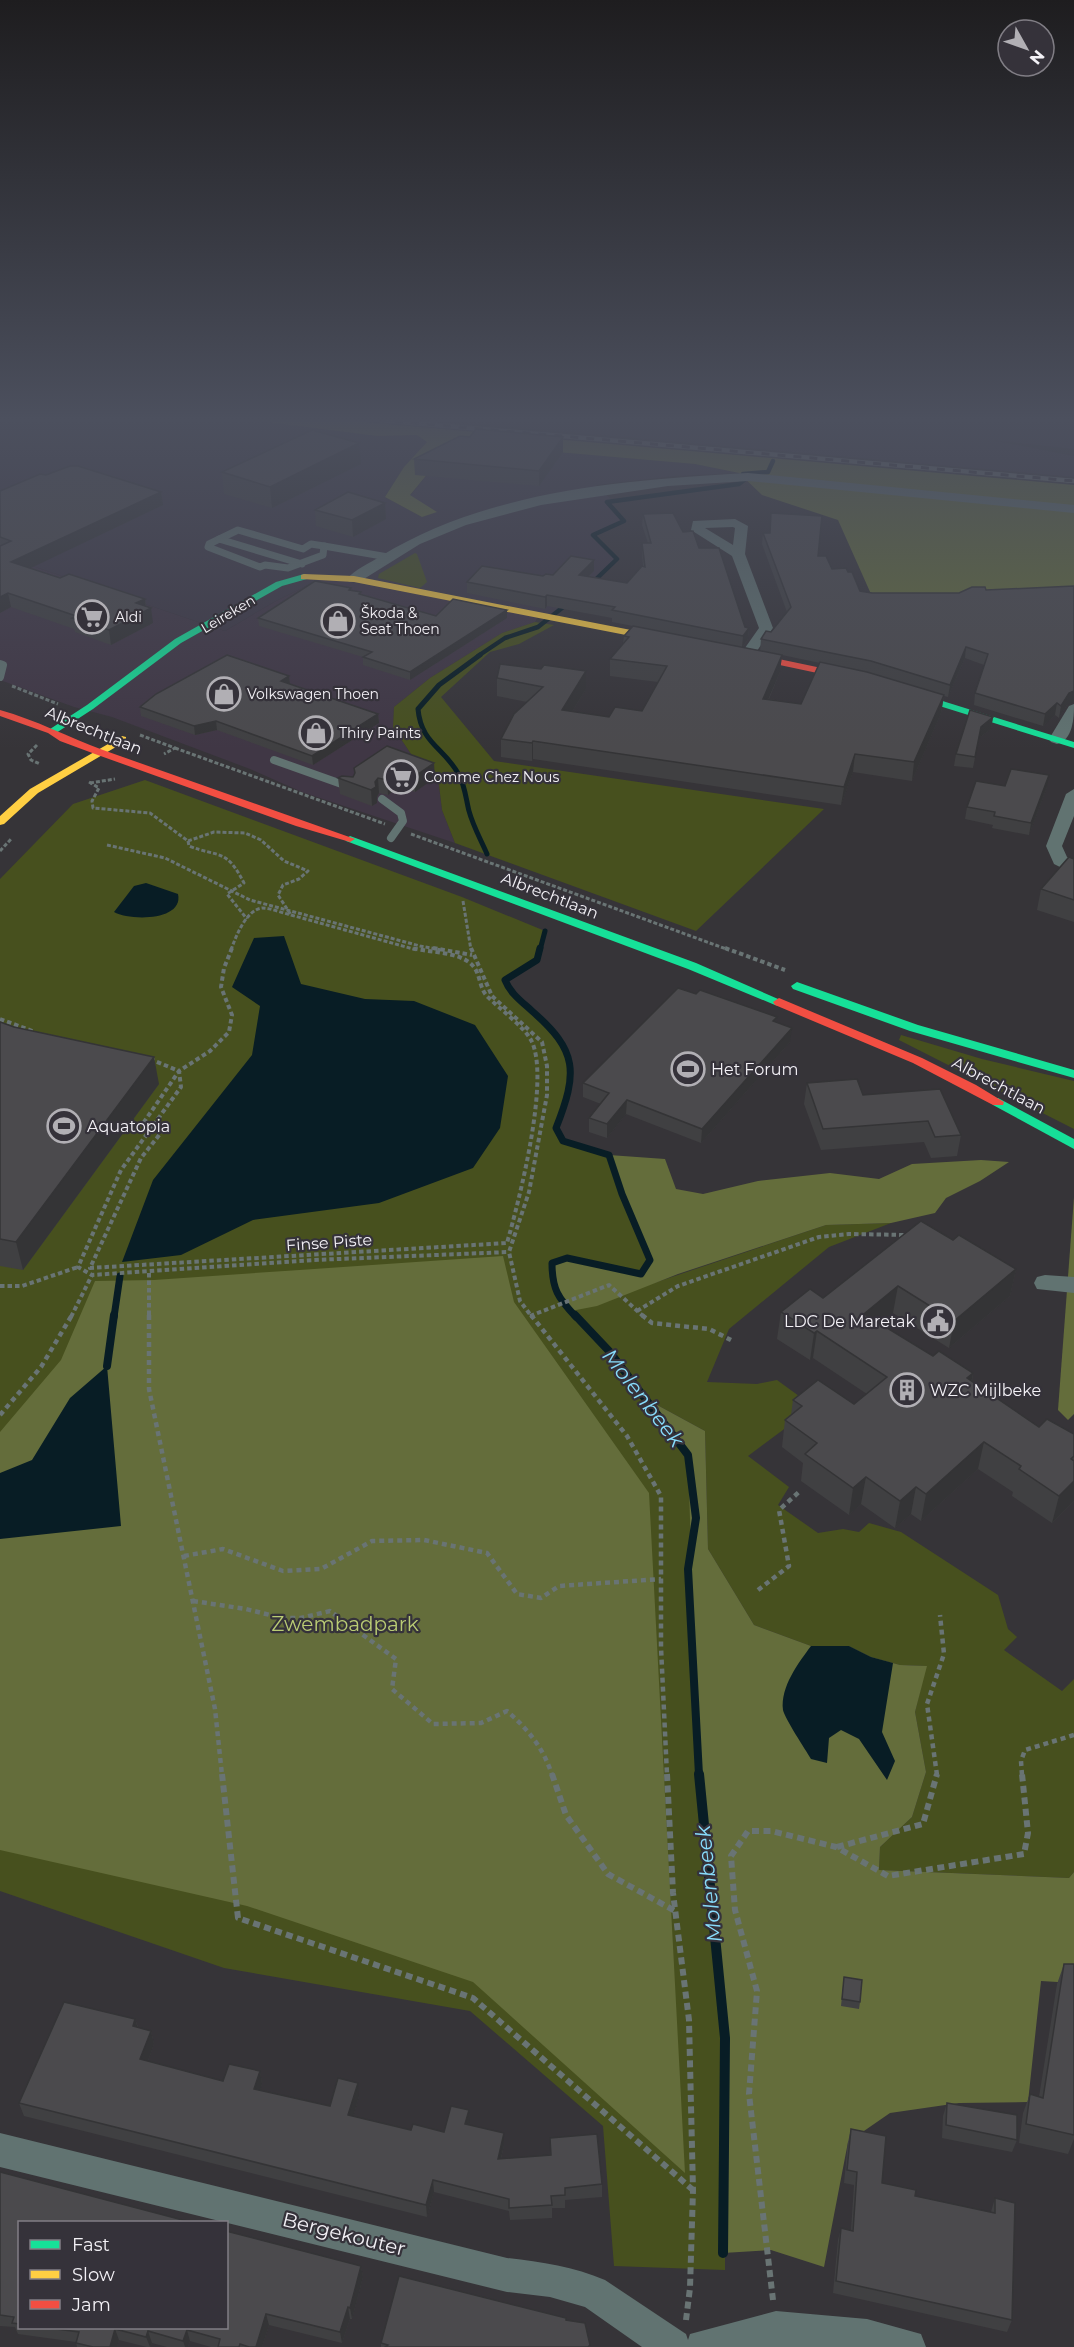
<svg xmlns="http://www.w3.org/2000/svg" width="1074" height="2347" viewBox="0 0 1074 2347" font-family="Montserrat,sans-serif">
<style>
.commercial{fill:#403745}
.built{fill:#3d3845}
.green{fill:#47501e}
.forest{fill:#646d3b}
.water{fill:#081d25}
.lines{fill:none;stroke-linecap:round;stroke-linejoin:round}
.stream-far4{stroke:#081d25;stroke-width:4.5}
.stream-far3{stroke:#081d25;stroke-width:5}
.stream-far2{stroke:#081d25;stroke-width:7}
.stream-far1{stroke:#081d25;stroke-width:8}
.stream{stroke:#081d25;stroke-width:10}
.path-far3{stroke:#697474;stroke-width:3;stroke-dasharray:4 2;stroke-linecap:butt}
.path-far2{stroke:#697474;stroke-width:4;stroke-dasharray:4.5 3;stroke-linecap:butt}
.path-far1{stroke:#697474;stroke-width:4.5;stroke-dasharray:5 4;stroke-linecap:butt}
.path{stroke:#697474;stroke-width:6;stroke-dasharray:7 4.5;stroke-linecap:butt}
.lane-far1{stroke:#617371;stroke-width:7}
.lane{stroke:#617371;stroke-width:8}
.street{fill:#617371;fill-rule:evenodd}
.fast{fill:#16e098;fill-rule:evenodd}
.slow{fill:#ffcf43;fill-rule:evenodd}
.jam{fill:#f24e42;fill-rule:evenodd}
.rail-casing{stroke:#6c7474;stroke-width:4.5}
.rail{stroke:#35323a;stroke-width:3;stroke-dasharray:8;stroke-linecap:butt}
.wall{fill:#404042;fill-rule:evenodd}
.shaded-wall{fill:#343436}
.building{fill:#4b4a4d;stroke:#343436;stroke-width:1.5}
.labels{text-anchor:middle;stroke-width:4.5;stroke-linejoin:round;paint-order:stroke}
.far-poi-label{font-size:14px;fill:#f3f1f6;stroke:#35323a;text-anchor:start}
.far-street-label{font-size:14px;fill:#f3f1f6;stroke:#35323a}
.street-label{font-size:16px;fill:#f3f1f6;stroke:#35323a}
.poi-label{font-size:16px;fill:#f3f1f6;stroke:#35323a;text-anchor:start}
.near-park-label{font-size:20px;fill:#bacc74;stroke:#35323a}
.near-street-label{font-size:20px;fill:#f3f1f6;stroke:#35323a}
.near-water-label{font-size:21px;font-style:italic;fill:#87dbfa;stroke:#35323a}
</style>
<rect width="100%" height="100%" fill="#363438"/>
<polygon class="commercial" points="0,555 225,631 274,602 324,577 538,616 535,622 502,633 430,678 394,707 393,727 411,754 430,771 439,785 442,810 455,843 302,792 250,769 112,717 74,707 0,680"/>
<g class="built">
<polygon points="0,420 253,420 377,436 417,435 427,442 404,467 385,497 422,517 436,512 410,496 453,443 695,464 739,473 674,476 596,485 612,500 607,503 624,521 593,535 616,556 617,559 558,612 538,616 324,577 274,602 225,631 0,555"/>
<polygon points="431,420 1074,420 1074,449 991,440 1074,456 1074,477"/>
</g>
<g class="green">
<polygon points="415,553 417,554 427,582 420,588 378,578 379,574"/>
<polygon points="535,622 554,625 519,644 490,652 441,697 494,761 824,809 696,931 455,843 442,810 439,785 430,771 411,754 393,727 394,707 430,678 502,633"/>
<path d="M145,780L462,897L545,931L537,960L514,973L505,981L509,990C566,1040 586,1050 556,1129L563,1141L609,1155L622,1194L650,1260L641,1274L568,1258L552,1283L571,1311L826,1225L891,1223L829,1247L729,1329L707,1382L757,1384L777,1380L814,1407L748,1456L789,1487L778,1505L818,1533L843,1529L859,1532L869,1523L901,1532L998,1595L1008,1629L1017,1637L1004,1650L1062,1691L1074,1679V1872L1069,1878L879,1870L880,1847L912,1817L926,1772L915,1712L926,1666L900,1665L871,1657L849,1646H811L754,1625L708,1549L705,1431L650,1401L688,1455L696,1518L688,1569L700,1795L725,2038V2270L614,2266L603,2126L470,2011L224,1968L0,1891V879L73,804Z"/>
<polygon points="901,1035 982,1059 1074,1081 1074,1129 899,1040"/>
</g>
<g class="forest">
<polygon points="253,420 340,420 1074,485 1074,592 875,603 838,520 762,495 739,473 695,464 453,443 410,495 437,512 422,517 385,497 404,467 427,442 417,435 377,436"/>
<polygon points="609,1155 665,1159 676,1189 703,1194 758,1181 830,1173 879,1179 912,1164 981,1160 1009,1162 980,1181 946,1198 935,1213 891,1223 826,1225 678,1274 597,1306 571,1311 552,1283 552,1263 567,1258 640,1274 650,1260 622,1194"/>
<polygon points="1074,1197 1074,1414 1068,1420 1058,1410"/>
<polygon points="503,1256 514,1302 649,1493 685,2173 473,1982 247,1906 0,1850 0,1432 61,1360 95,1281 154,1280"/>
<polygon points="648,1400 705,1431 708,1549 754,1625 811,1646 849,1646 871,1657 900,1665 927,1666 915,1712 926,1772 912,1817 880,1847 879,1870 1069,1878 1074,1872 1074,1983 1041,1981 1028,2102 959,2103 890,2113 848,2142 824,2267 771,2250 723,2253 725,2038 696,1714 688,1455"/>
</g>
<g class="water">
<path d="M146,883L178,894C184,921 130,921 114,912L134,886Z"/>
<polygon points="284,936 301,984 365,999 414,1001 475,1025 508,1076 500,1128 473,1168 379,1203 253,1220 181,1255 122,1262 153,1180 252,1055 260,1006 232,987 254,938"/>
<polygon points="107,1366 121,1526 0,1539 0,1473 32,1460 70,1398"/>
<path d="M811,1646H849L871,1657L893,1663L882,1732L895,1761L887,1780L859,1739L841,1730L829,1738L827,1763L811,1759C805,1749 785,1719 783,1710C780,1687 799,1662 811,1646Z"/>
</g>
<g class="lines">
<g class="stream-far4">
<polyline points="592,583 617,559 593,535 624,521 607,502 739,484 748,477 743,474 768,472 773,461"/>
<polyline points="478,656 505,638 538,627 567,604"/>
</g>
<g class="stream-far3">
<path d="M480,655L439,685L418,709C421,744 445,748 459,775C465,786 466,799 469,811C473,826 481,840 487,854"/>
<polyline points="540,950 545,931"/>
</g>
<g class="stream-far2">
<path d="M540,948L537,960L505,980C510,993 521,1001 532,1011C578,1051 578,1072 556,1128L563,1141L609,1155L622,1194L650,1260L641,1274L567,1258L552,1263C552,1289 558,1298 576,1317"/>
<polyline points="114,1317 120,1276"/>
</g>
<g class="stream-far1">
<polyline points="575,1315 609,1351 688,1455 696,1518 688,1569 699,1775"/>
<polyline points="107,1366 114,1315"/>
</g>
<polyline class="stream" points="699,1774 725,2038 723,2253"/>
<g class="path-far3">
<polyline points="12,686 58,704"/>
<polyline points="140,735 175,748 164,754"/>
<polyline points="37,745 28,754 31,760 40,764"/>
<polyline points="175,748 385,824"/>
<polyline points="89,782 99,788 92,801 93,808 150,813 188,841"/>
<polyline points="90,783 115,779"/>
<polyline points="411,834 729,950"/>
<polyline points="188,841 214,832 245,833 261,840 284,861 308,871 299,879 283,885 278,895 291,915"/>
<path d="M188,841L189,846C220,858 226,848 244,883L227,894L247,919"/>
<polyline points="107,845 165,858 250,900 420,946 442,950"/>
<polyline points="0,851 11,839"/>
<polyline points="463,901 471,950"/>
<polyline points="291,915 417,950"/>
<path d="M231,950C236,936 246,910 262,908C271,908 282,913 291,915"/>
</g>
<g class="path-far2">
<path d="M232,948L224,968L221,987L232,1015L229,1032L210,1051L179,1071L142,1125L164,1129L141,1158L90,1268L507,1243C519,1201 551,1077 531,1040C524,1027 500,1009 489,998C479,990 481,975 473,966C460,951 430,953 412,948"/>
<polyline points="433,948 472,955"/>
<polyline points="471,948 492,996 542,1042 547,1066 547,1095 529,1192 509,1252 520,1301 532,1317"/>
<polyline points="725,948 785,970"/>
<polyline points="0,1019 35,1032"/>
<polyline points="150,1059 179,1071 181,1087 121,1170 78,1267 92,1275 314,1260 509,1252"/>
<polyline points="149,1273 149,1317"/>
<polyline points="0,1286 22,1286 78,1267"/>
<polyline points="637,1311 678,1286 819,1237 849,1234 906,1235"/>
<polyline points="530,1316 609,1285 644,1317"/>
<polyline points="71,1317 92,1275"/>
</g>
<g class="path-far1">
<polyline points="149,1315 149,1389 215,1709 222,1775"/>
<polyline points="531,1315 627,1436 661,1496 661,1647 667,1775"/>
<polyline points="642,1315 652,1323 709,1329 731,1340"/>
<polyline points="0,1415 41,1367 72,1315"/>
<polyline points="184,1556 223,1549 283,1571 321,1569 372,1541 424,1540 487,1553 517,1594 541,1598 559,1586 661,1579"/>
<polyline points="758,1590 789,1566 779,1510 799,1492"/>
<path d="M193,1601L246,1609L282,1618H301L330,1611L396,1659L392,1689L433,1724L481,1723L507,1711C528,1729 544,1749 552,1775"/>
<polyline points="937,1775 927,1704 944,1654 940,1615"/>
<polyline points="1022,1775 1021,1761 1025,1750 1074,1735"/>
</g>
<g class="path">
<polyline points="222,1774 238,1918 473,1998 693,2190"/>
<polyline points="552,1774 566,1815 608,1874 675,1911"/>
<polyline points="667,1774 673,1893 689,2020 693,2190 690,2288 686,2320"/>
<polyline points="837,1847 923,1824 937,1774"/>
<polyline points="773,2300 749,2094 757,1991 735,1910 731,1856 748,1831 771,1831 836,1847 888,1876 1024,1854 1028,1833 1022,1774"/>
</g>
<g class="lane-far1">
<polygon points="238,530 303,549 311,544 324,546 323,555 288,568 265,565 260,567 208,547 209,544"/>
<polyline points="219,539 302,564"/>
<polyline points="324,546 388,557"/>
</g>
<g class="lane">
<polyline points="0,664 3,665 0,677"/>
<polyline points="274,760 350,787"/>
<polyline points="382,799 401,813 403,821 391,838"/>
</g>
<g class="street">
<path d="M748,473L1074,505V513L748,481L668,486L541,505L466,525L420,544L359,582H349L347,579C355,569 370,563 381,556C489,490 625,480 748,473Z"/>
<path d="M735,519L748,526L745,554L773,628L752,658L747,659L740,655L759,628L732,556L691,530L693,521ZM733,527L735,528L733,545L705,528Z"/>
<path d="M1074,704C1074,718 1073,740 1057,744L1051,742L1049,739L1069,706Z"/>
<polygon points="1074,789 1074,816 1062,846 1067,857 1074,861 1074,874 1054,864 1046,846 1066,794"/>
<polygon points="1045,1275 1074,1277 1074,1293 1037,1289 1034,1283 1037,1277"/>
<path d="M0,2133L507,2258C541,2262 574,2267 605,2280L686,2334L688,2340L690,2334L776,2311L867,2319L921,2334L926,2347H642L585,2307L550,2297L507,2292L0,2167Z"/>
</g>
<g class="fast">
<polygon points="304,574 307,575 307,579 282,586 181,643 93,709 56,733 52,734 47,731 87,705 175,639 276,582"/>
<polygon points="904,689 1074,742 1074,748 901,694 899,692"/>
<polygon points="350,836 696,963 785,1002 779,1006 775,1005 688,969 346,841 345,839"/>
<polygon points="797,982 918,1025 1074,1070 1074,1078 910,1031 793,989 791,986"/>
<polygon points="998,1098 1074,1139 1074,1149 993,1105 992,1102"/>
</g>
<g class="slow">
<polygon points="304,574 354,576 667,637 672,640 667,643 354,582 301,579 301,575"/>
<polygon points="122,736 126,737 126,741 38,793 4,824 0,825 0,816 30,789"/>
</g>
<g class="jam">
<polygon points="741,651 855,675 860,678 855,681 738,656 738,652"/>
<path d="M0,710C36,720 68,737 103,750L355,839L350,842L296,826L95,754L60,741L48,733L0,716Z"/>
<polygon points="779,998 922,1058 976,1085 1004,1102 1003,1105 993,1105 913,1063 775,1005 773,1002"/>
</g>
<defs>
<polyline id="rail" points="379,420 1074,481"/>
</defs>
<use href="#rail" class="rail-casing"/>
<use href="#rail" class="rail"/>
</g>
<g class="wall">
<polygon points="470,437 563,452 539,486 415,475 414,459"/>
<polygon points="361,464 272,508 224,494 222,472"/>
<polygon points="46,475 161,492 163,505 30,568 60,578 145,599 146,606 153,623 111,645 75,632 74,629 11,607 0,613 0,491"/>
<polygon points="385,503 386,519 353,537 316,526 315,510"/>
<path d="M643,514L683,532L699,548L745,627L749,628L748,639L743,647L760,651L761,639L771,632L787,612L762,544L763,533L818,556L832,569L848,572L860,591L872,593H959L986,590L1067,705L1059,718L1055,715L1043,726L974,705L975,693L984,665L965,658L948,697L944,696L941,713L912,781L853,772L841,805L533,759L532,761L501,757V739L527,702L497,696V678L586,689L572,712L609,717L642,711L658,682L610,676V659L623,644L624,636L633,626L612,622V618L547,606L545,609L467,593V582L553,575L594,560V571L589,577L627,583L643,566L642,554V543H648L642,525ZM782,655L820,663L801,704L769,699L780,672Z"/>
<polygon points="351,588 351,590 362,594 436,616 507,618 410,680 363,665 363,657 259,626 258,618"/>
<polygon points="289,676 290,684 378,714 379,723 313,765 217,730 195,735 141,716 140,707"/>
<polygon points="993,717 991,729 979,738 973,768 954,766 956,754"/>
<polygon points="387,746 435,778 415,792 400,786 388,795 379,793 377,797 377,803 372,806 340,794 338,778 353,777 355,774 354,768"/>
<polygon points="1005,786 1047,787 1029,835 992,828 993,825 965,819 967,807"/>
<polygon points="1074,859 1074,922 1037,910 1041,889"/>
<polygon points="0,1022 159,1084 23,1270 0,1266"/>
<polygon points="776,1023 790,1042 701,1143 626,1114 607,1138 589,1132 589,1118 601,1104 583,1097 583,1083"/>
<polygon points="807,1083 863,1095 940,1089 961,1135 957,1156 931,1158 924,1142 821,1150 804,1104"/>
<polygon points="1016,1269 1010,1296 949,1348 893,1313 880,1324 933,1356 973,1373 972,1381 1039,1427 1074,1434 1074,1501 1052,1523 1012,1496 1013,1492 978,1469 921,1521 911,1514 895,1528 861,1504 849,1515 801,1481 803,1463 782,1447 785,1420 791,1415 793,1400 854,1404 867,1394 813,1358 810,1360 777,1339 781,1312 823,1298"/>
<polygon points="1064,1964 1074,1964 1074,2139 1068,2154 1019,2143 1023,2113 1030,2094 1039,2097 1057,1984"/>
<polygon points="844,1977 860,2002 859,2009 841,2006"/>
<polygon points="135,2019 138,2027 151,2031 154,2044 148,2061 223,2081 260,2071 262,2084 260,2090 330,2106 359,2096 353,2117 411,2130 444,2132 470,2123 469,2125 504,2145 501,2159 550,2155 550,2138 602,2184 602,2197 565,2200 565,2208 552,2208 552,2218 510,2220 509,2211 434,2192 427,2217 24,2116 19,2103"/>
<polygon points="947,2103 1017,2140 1012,2152 942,2138 943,2116"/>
<polygon points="851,2129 882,2183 915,2196 991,2212 995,2198 1012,2320 1007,2332 833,2293 838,2240 841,2228 851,2230 854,2185 844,2183 848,2142"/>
<polygon points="0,2172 20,2223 20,2328 226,2328 361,2266 363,2277 352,2319 350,2319 342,2343 269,2325 262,2347 211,2347 190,2341 188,2347 167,2347 152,2343 150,2347 147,2347 119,2340 117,2347 77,2347 76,2342 18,2334 15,2327 0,2326"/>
<polygon points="566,2320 590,2347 381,2347 381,2343"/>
</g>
<g class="shaded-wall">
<polygon points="563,437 563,452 539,486 539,471"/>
<polygon points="359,443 361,464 272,508 270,487"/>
<polygon points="161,492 163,505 14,576 11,562"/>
<polygon points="385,503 386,519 353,537 352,520"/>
<polygon points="594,560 594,571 579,586 579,575"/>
<polygon points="8,593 11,607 0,613 0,597"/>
<polygon points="547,595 547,606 545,609 545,597"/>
<polygon points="145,599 146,611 151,608 153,623 111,645 109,630 136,603"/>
<polygon points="507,610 507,618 410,680 410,672"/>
<polygon points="749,628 748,639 742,648 743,636"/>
<polygon points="966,647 965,658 948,697 950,685"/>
<polygon points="782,655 780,672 761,716 763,699"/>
<polygon points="586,671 586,689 562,728 562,710"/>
<polygon points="289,676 290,685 281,681"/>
<polygon points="1074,691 1074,702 1067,705 1059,718 1061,706 1069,693"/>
<polygon points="944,695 941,713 912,781 914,762"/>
<polygon points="1057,703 1055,715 1043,726 1045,714"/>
<polygon points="378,714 379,723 313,765 312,756"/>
<polygon points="993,717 991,729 979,738 973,768 981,727"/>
<polygon points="216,721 217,730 195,735 194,726"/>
<polygon points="533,741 533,759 532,761 532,743"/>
<polygon points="855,754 853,772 841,805 844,787"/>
<polygon points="434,763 435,778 415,792 415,776"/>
<polygon points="400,771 400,786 388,795 387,780"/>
<polygon points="1049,775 1047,787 1029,835 1031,823"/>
<polygon points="378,778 379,793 377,797 377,803 372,806 371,790 375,782"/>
<polygon points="792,1028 790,1042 701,1143 702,1129"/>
<polygon points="154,1057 159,1084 23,1270 16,1242"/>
<polygon points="627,1100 626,1114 607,1138 607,1124"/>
<polygon points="1016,1269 1010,1296 949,1348 954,1321"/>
<polygon points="898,1286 893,1313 859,1341 864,1314"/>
<polygon points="817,1331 813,1358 810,1360 814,1333"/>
<polygon points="973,1373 968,1400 967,1378"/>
<polygon points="984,1442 978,1469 921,1521 926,1494"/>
<polygon points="866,1477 861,1504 849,1515 853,1488"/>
<polygon points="1074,1481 1074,1501 1052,1523 1059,1496"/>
<polygon points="916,1487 911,1514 895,1528 900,1501"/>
<polygon points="135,2019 139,2032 133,2026"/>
<polygon points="151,2031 154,2044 144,2072 140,2059"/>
<polygon points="260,2071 262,2084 257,2102 254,2089"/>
<polygon points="358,2083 359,2096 350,2128 348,2115"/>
<polygon points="469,2110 470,2123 466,2137 465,2124"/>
<polygon points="504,2133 504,2145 498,2171 498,2159"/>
<polygon points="433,2180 434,2192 427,2217 426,2205"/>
<polygon points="361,2266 363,2277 352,2319 350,2308"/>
<polygon points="348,2307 350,2319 342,2343 340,2332"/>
<polygon points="266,2314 269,2325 262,2347 256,2347"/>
<polygon points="115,2329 119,2340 117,2347 110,2347"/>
<polygon points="187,2330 190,2341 188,2347 185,2347 183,2341"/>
<polygon points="148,2331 152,2343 150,2347 146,2337"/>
</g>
<g class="building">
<polygon points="476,429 563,437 539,471 414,459 460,436 470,437"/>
<polygon points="312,430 359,443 270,487 222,472"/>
<polygon points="70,466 78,466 161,492 11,562 60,578 69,574 145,599 136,603 151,608 109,630 72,618 76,616 8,593 0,597 0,546 11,541 0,537 0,491 40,474 46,475"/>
<polygon points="348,492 385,503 352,520 315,510"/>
<polygon points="673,513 683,532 693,531 699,548 719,548 745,627 749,628 743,636 612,610 615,607 547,595 545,597 467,582 482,566 543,576 546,574 553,575 571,556 594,560 579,575 627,583 642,566 645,567 642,543 651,543 643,514"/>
<polygon points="771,513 822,516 818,556 826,556 832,569 846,568 848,572 852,572 860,591 872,593 959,593 972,587 985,587 986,590 1074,586 1074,691 1069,693 1061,706 1057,703 1045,714 975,693 988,654 966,647 950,685 871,661 761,639 766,631 771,632 791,607 763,533 770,533"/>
<polygon points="315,581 351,588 349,590 361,592 359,594 436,616 453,599 507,610 410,672 363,657 372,652 258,618"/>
<polygon points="633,626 782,655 763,699 801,704 820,662 867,672 944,695 914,762 855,754 844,787 533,741 532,743 501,739 514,714 543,687 497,678 500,664 541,669 544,665 586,671 562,710 609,717 615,707 642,711 667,666 610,659 629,637 624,636"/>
<polygon points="227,655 289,676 281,681 378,714 312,756 216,721 194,726 140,707 156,694"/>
<polygon points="970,710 993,717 981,727 975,757 956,754"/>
<polygon points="387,746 434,763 415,776 400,771 387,780 378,778 375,782 376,787 371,790 338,778 342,776 353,777 355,773 354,768"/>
<polygon points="1011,769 1049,775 1031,823 994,816 995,812 967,807 976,781 1005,786"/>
<polygon points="1069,857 1074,859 1074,900 1041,889"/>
<polygon points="678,988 696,994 700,990 777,1017 773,1021 792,1028 702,1129 627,1100 607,1124 589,1118 609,1093 583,1083"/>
<polygon points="0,1022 14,1027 154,1057 16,1242 0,1239"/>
<polygon points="857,1079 863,1095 940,1089 961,1135 935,1137 928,1121 823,1129 807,1083"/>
<polygon points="921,1221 953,1240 959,1235 1016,1269 954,1321 898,1286 864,1314 933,1356 939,1351 973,1373 967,1378 1039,1427 1047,1419 1074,1434 1074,1456 1071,1459 1074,1461 1074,1481 1059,1496 1019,1469 1021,1466 984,1442 926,1494 916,1487 900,1501 866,1477 853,1488 805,1454 817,1443 785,1420 802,1406 793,1400 818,1380 854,1404 887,1377 817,1331 814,1333 781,1312 810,1289 823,1298"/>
<polygon points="1064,1964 1074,1964 1074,2135 1026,2124 1030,2094 1043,2098"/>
<polygon points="844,1977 862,1980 860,2002 842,1999"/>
<polygon points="64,2002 135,2019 133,2026 151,2031 140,2059 223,2081 229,2064 260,2071 254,2089 330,2106 338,2078 358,2083 348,2115 411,2130 413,2124 444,2132 451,2106 469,2110 465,2124 504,2133 498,2159 551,2155 550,2138 597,2134 602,2184 565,2188 565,2195 551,2196 552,2205 509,2208 509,2199 433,2180 426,2205 19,2103"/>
<polygon points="947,2103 1017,2115 1017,2140 946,2125"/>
<polygon points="851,2129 886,2136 882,2183 916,2190 915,2196 995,2213 995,2198 1015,2203 1012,2320 836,2281 841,2228 853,2231 857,2172 847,2170"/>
<polygon points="0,2172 194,2223 20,2223 20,2324 12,2323 14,2317 0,2315"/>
<polygon points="226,2231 361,2266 350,2308 348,2307 340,2332 266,2314 256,2347 249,2347 240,2344 239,2347 218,2347 220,2339 187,2330 183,2341 148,2331 146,2337 115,2329 110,2347 93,2347 76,2343 79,2332 49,2328 226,2328"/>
<polygon points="399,2276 566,2318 566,2320 585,2323 590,2345 588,2347 385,2347 388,2345 381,2343"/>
</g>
<linearGradient id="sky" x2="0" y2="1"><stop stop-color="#1e1d1f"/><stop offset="0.56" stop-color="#4c505e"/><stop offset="1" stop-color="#4c505e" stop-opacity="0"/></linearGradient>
<rect width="1074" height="749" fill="url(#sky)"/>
<defs>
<symbol id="supermarket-ring" viewBox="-11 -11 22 22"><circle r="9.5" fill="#35323a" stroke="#b1afb4" stroke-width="1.5"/><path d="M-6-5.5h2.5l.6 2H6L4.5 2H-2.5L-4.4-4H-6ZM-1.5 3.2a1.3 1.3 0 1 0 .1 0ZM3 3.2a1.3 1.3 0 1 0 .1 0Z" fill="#b1afb4"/></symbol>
<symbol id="shop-ring" viewBox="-11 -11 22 22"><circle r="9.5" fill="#35323a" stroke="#b1afb4" stroke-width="1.5"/><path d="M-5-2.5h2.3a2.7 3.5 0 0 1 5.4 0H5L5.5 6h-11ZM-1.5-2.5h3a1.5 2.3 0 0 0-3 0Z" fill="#b1afb4"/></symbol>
<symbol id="stadium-ring" viewBox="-11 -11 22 22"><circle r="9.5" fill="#35323a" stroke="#b1afb4" stroke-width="1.5"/><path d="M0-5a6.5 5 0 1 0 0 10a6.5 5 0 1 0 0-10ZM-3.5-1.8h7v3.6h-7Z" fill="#b1afb4"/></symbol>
<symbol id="civic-ring" viewBox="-11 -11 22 22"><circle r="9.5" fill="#35323a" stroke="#b1afb4" stroke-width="1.5"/><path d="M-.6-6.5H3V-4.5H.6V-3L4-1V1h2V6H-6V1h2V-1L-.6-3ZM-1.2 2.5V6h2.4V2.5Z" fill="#b1afb4"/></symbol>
<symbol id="building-ring" viewBox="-11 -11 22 22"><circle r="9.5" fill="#35323a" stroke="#b1afb4" stroke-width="1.5"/><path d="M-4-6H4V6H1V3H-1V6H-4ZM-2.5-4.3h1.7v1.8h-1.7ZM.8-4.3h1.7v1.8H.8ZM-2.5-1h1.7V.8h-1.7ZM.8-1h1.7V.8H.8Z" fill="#b1afb4"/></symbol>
</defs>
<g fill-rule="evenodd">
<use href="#supermarket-ring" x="73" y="598" width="38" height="38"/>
<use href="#shop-ring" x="319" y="602" width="38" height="38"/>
<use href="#shop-ring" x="205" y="675" width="38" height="38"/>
<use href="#shop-ring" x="297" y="714" width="38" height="38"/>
<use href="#supermarket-ring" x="382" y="758" width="38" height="38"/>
<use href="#stadium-ring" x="669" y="1050" width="38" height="38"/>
<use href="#stadium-ring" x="45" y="1107" width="38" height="38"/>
<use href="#civic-ring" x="919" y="1302" width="38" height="38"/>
<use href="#building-ring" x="888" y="1371" width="38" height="38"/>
</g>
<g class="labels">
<g class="far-poi-label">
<text x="361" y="618">Škoda &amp;<tspan x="361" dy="16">Seat Thoen</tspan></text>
<text x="115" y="622">Aldi</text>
<text x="247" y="699">Volkswagen Thoen</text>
<text x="339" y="738">Thiry Paints</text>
<text x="424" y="782">Comme Chez Nous</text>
</g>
<g class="far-street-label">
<text transform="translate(228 614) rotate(-31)" y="5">Leireken</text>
</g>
<g class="street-label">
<text transform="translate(94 730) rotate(22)" y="6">Albrechtlaan</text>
<text transform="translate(550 895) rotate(21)" y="6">Albrechtlaan</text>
<text transform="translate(999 1085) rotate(28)" y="6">Albrechtlaan</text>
<text transform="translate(329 1242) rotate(-4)" y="6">Finse Piste</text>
</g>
<g class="poi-label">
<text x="711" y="1075">Het Forum</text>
<text x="87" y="1132">Aquatopia</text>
<text x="915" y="1327" text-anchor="end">LDC De Maretak</text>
<text x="930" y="1396">WZC Mijlbeke</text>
</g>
<g class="near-park-label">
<text x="345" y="1631">Zwembadpark</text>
</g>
<g class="near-street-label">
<text transform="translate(344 2234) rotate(14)" y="7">Bergekouter</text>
</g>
<g class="near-water-label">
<text transform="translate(643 1398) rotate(52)" y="7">Molenbeek</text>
<text transform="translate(709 1884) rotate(-96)" y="7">Molenbeek</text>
</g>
</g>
<rect x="18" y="2221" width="210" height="108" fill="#35323a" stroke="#817e85" stroke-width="1.5"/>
<rect x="30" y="2240" width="30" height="9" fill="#16e098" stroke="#817e85" stroke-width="1.5"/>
<text x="72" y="2251" font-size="18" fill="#f3f1f6">Fast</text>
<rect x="30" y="2270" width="30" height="9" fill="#ffcf43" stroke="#817e85" stroke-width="1.5"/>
<text x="72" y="2281" font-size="18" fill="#f3f1f6">Slow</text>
<rect x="30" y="2300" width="30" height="9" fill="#f24e42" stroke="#817e85" stroke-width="1.5"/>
<text x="72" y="2311" font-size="18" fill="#f3f1f6">Jam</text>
<g transform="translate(1026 48) rotate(130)"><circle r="28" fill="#35323a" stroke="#817e85" stroke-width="1.5"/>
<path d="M0-4.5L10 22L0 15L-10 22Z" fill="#b1afb4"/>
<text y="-9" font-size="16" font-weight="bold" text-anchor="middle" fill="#f3f1f6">N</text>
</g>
</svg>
